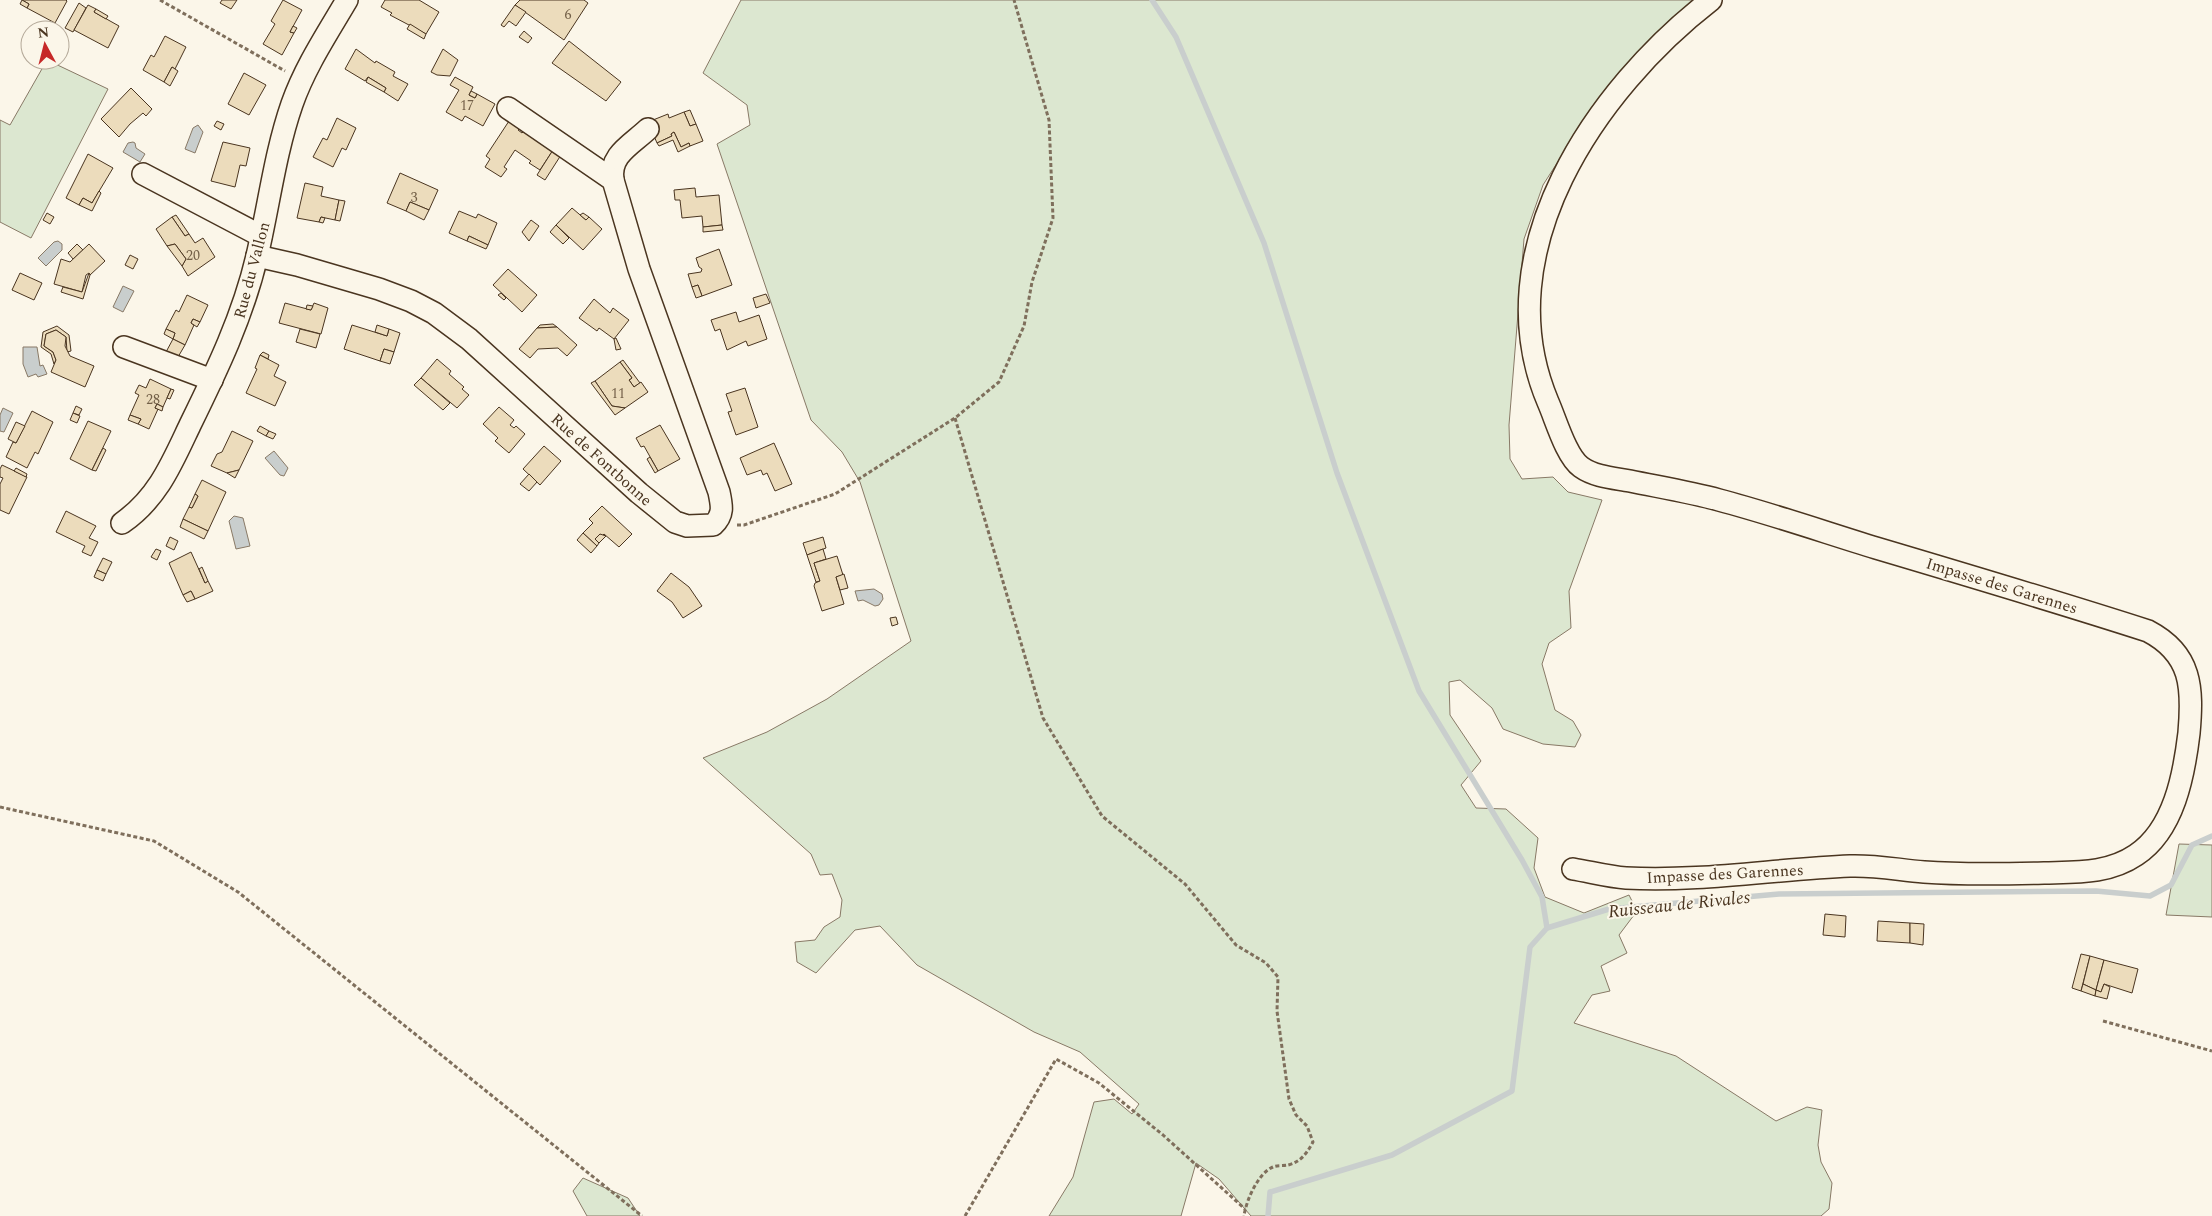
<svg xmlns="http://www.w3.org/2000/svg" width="2212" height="1216" viewBox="0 0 2212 1216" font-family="Spectral,serif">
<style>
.green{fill:#dce7d0;stroke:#887966}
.water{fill:#c9cecd;stroke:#887966}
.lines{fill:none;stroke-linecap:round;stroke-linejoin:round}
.stream{stroke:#c9cecd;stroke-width:5.5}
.building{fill:#ecdcbc;stroke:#4a3520}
.minor-casing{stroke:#4a3520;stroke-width:24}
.path{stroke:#7f6f5c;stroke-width:3;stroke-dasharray:4 2.5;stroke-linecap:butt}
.minor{stroke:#fbf6e9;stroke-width:21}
.labels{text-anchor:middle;stroke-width:4;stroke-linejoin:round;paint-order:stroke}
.number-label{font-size:14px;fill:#725f47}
.street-label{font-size:16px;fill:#4a3520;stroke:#fbf6e9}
.water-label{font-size:18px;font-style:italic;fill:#4a3520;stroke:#fbf6e9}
</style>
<rect width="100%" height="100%" fill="#fbf6e9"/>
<g class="green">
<polygon points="741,0 1700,0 1582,124 1543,185 1524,239 1509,425 1510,459 1522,479 1553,477 1568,492 1602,500 1569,591 1571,628 1549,643 1542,664 1555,710 1573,721 1581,735 1575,747 1543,744 1503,729 1492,708 1460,680 1449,682 1450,715 1481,761 1461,785 1476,808 1506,809 1538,838 1534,868 1545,897 1584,913 1629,895 1637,911 1619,935 1627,953 1601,966 1610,991 1592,995 1574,1023 1676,1056 1776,1121 1807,1107 1822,1110 1818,1145 1821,1162 1832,1183 1829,1209 1821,1216 1251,1216 1219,1179 1196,1163 1181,1216 1049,1216 1073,1177 1094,1102 1114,1099 1132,1114 1139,1104 1080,1052 1034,1032 917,965 880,926 855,930 816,973 797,962 795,942 815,940 824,927 840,917 842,900 832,874 820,875 811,854 703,758 767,732 827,699 911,641 860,482 842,452 811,420 717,144 750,125 747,105 703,73"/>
<polygon points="47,60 108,89 31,238 0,222 0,120 10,125"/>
<polygon points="2179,844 2212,845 2212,917 2166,915"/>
<polygon points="583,1178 628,1198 640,1216 587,1216 573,1191"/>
</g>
<g class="water">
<polygon points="198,125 203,132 195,153 185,149 193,128"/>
<polygon points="133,142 135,143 136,148 145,154 140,162 123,152 128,143"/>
<polygon points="58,241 62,244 62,250 46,266 38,258 54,242"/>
<polygon points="123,286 134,291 123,312 113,307"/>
<polygon points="23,347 37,347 40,366 43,365 47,374 38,377 36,374 28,377 23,364"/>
<polygon points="3,408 13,413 4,432 0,431 0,415"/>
<polygon points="274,451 288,468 284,476 280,475 265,458"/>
<polygon points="234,516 243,518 250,546 236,549 229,521"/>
<polygon points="874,589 882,594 883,599 879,605 875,606 863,600 858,601 855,591"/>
</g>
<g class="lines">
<g class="stream">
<polyline points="1152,0 1176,37 1264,243 1337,473 1419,691 1522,860 1542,897 1547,928"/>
<polyline points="1268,1216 1270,1192 1392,1155 1512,1091 1530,947 1547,928 1609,909 1779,894 2096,891 2150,896 2171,885 2192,845 2212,836"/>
</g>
</g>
<g class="building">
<polygon points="22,0 66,0 67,1 55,23 27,8 29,4"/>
<polygon points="22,0 29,4 27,8 20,4"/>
<polygon points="222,0 237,0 231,9 220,3"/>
<polygon points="283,0 302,10 290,32 294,33 282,55 263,44 275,24 271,21"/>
<polygon points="385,0 419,0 439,12 426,34 390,15 392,13 381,7"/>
<polygon points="520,0 584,0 588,3 564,40 515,5"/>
<polygon points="79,3 86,8 73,32 65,28"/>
<polygon points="88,5 96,9 94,12 119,26 108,48 74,30"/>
<polygon points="515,5 526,12 516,26 509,21 504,27 501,25"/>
<polygon points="96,9 108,16 106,19 94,12"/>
<polygon points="410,24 426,34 424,39 407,29"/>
<polygon points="293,26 297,28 294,33 290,32"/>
<polygon points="524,31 532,38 528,43 519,37"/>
<polygon points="165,36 186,47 175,69 172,67 164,82 143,70 151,55 154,57"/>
<polygon points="569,41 621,82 606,101 552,63"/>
<polygon points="356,49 375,63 376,61 395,72 393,76 408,84 398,101 384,92 386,88 368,77 365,81 345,69"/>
<polygon points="443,49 458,60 450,76 437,75 431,72"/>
<polygon points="172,67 178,71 170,86 164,82"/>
<polygon points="244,73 266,85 249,115 228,104"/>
<polygon points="368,77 386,88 384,92 366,82"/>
<polygon points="455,77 473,87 469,95 475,98 477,94 495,104 483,126 465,116 462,121 446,112 459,90 450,85"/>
<polygon points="131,88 152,109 146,116 143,113 130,124 119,137 101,119"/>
<polygon points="471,91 477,94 475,98 469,95"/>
<polygon points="690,110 696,124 690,126 684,112"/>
<polygon points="684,112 690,126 696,124 703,141 690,146 689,143 681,147 674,132 671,134 672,136 657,143 648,122 668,114 669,118"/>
<polygon points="337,118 356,128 346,150 342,148 333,167 313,157 323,138 327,140"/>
<polygon points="217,121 224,124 221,130 214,126"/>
<polygon points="509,121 520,128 518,130 522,133 524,131 553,150 540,170 529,163 531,161 515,150 504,167 507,169 501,177 485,167 490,159 486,156"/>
<polygon points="674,132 681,147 689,143 690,146 678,152 673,140 659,146 657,143 672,136 671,134"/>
<polygon points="223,142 250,148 246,166 240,165 235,187 211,181"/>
<polygon points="553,150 561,155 545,180 537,175"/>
<polygon points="88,154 113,168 92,203 83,198 79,205 66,198"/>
<polygon points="400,173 438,190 429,210 410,202 406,211 387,203"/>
<polygon points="305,183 323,187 321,196 339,200 335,220 321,217 319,222 297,218"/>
<polygon points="695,188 696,197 719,195 722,225 703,227 702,216 682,218 680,200 675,200 674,190"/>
<polygon points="99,191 101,193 92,211 79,205 83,198 92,203"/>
<polygon points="339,200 345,201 340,221 335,220"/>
<polygon points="410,202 429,210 424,220 406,211"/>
<polygon points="572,208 586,220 589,217 602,229 583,250 556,225"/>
<polygon points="459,211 476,218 478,214 497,223 488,245 469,236 467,241 449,233"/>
<polygon points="47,213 54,217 50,224 43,220"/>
<polygon points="583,213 589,217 586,220 580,215"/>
<polygon points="176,215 189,234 185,236 172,217"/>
<polygon points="172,217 185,236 189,234 195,243 203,238 215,257 188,276 182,266 186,259 175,244 167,246 156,229"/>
<polygon points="321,217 325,218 323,223 319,222"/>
<polygon points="531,220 539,226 529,241 522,232"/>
<polygon points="556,225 569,238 563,244 550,232"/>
<polygon points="722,225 723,230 703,232 703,227"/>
<polygon points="469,236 488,245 486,249 467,241"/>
<polygon points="77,244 83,250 73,259 68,253"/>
<polygon points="89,244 105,261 90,275 89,273 86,275 82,292 54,284 61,259 70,262"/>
<polygon points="175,244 186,259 182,266 167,246"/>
<polygon points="719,249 732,285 702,296 698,285 692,287 688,274 701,272 702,269 699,267 696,258"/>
<polygon points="130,255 138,259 133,269 125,265"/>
<polygon points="508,269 537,295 522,312 493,285"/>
<polygon points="20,273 42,283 34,300 12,290"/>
<polygon points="89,273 90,275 83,299 61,292 63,287 82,292"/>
<polygon points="698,285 702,296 696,298 692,287"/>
<polygon points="501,293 506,298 504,300 498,295"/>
<polygon points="766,294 770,303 756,308 753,298"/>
<polygon points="187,295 208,305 200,322 193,319 191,323 194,325 185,345 173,339 175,333 166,329 176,310 179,312"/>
<polygon points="594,299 610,313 613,308 629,320 614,339 599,328 597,331 579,318"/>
<polygon points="285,303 311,310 314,303 328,308 321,334 279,323"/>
<polygon points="307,305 313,306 311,310 306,309"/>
<polygon points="736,312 739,322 759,315 767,339 748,346 746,341 727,350 720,329 715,331 711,320"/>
<polygon points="193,319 200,322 197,327 191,323"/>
<polygon points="553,324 557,327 537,328 540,325"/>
<polygon points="352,325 387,336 389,329 400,333 394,352 384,349 380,361 344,349"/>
<polygon points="377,325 389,329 387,336 375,332"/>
<polygon points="57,326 69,335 71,351 67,352 66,337 56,330 46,334 44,346 53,352 56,360 54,364 51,354 41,347 43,332"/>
<polygon points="557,327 577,345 567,356 558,348 538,349 530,358 519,349 537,328"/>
<polygon points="166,329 175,333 173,339 164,334"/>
<polygon points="300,329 320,334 316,348 296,342"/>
<polygon points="56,330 66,337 65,346 70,356 94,366 85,387 51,372 56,360 53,352 44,346 46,334"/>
<polygon points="616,338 621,349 616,350 614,339"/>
<polygon points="173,339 185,345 178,357 166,352"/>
<polygon points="384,349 394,352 390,364 380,361"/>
<polygon points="263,352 269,355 268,359 260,355"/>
<polygon points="260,355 279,365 274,376 286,382 275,406 246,393 257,369 255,368"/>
<polygon points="437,359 451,371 449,374 464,387 462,389 469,395 457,408 421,378"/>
<polygon points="623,360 640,383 634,387 629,380 632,378 620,362"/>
<polygon points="620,362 632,378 629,380 634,387 641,382 648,392 625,408 612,406 595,381"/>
<polygon points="421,378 450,403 443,410 414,385"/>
<polygon points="150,379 171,389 163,407 157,404 155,408 158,409 149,429 138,424 141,419 130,415 139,395 135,393 139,385 146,388"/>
<polygon points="595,381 612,406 625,408 615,415 591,383"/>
<polygon points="745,388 758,427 736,435 728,412 732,411 726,394"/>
<polygon points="171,389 174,390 170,399 167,398"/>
<polygon points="157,404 163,407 162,411 155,408"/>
<polygon points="76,406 82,409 79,415 73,413"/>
<polygon points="499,407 514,420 510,425 514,428 516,426 525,434 509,453 495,441 498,438 483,424"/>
<polygon points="32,411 53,422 38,454 35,452 27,468 6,457 13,442 16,443"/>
<polygon points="73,413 80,416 77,423 70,420"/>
<polygon points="130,415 141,419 138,424 128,420"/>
<polygon points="88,421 111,431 92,470 70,459"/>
<polygon points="16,422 25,426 16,443 8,439"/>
<polygon points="660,425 680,459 658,471 644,446 641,447 636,438"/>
<polygon points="260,426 269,431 266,436 257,431"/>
<polygon points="232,431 253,441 239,470 227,473 211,466 217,454 222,452"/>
<polygon points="269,431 276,434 273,439 266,436"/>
<polygon points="774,443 792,484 775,491 767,473 763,475 761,470 747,475 740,458"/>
<polygon points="544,446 561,461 540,485 523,469"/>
<polygon points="103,448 106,450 96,471 92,470"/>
<polygon points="650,457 658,471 655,473 647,459"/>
<polygon points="2,465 27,477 9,514 0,510 0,484 3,478 0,477 0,469"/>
<polygon points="16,468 27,474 26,477 14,471"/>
<polygon points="239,470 235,478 227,473"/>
<polygon points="529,474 537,482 529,491 520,484"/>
<polygon points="202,480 226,492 208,531 183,519 189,507 192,508 198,496 195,494"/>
<polygon points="195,494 198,496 192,508 189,507"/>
<polygon points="602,506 632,534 619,547 604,534 602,536 600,534 595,539 599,543 597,546 583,533 593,523 589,519"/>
<polygon points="66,511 96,526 89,538 98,542 91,556 82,552 85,546 56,532"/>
<polygon points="183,519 208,531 204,539 180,527"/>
<polygon points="583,533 597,546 591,553 577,540"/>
<polygon points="600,534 606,536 599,543 595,539"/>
<polygon points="170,537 178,541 174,550 166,546"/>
<polygon points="823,537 826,548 807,555 803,543"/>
<polygon points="156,549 161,551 157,560 151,557"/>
<polygon points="823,549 826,559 814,563 820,581 816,582 807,555"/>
<polygon points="191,552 205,583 208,581 213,591 195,599 191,591 183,595 169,563"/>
<polygon points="837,556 843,575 836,577 844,604 822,611 814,586 815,583 820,581 814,563"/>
<polygon points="103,558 112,562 106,574 97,570"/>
<polygon points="202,567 208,581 205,583 199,569"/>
<polygon points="97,570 106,574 103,581 94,577"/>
<polygon points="671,573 689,587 702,606 683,618 672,602 657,591"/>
<polygon points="844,574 848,588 840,590 836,577"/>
<polygon points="191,591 195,599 187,602 183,595"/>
<polygon points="896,617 898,624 892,626 890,618"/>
<polygon points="1825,914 1846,916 1845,937 1823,935"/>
<polygon points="1878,921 1910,923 1910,943 1877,941"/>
<polygon points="1910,923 1924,924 1923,945 1910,943"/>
<polygon points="2081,954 2090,956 2081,991 2072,988"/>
<polygon points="2090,956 2104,960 2096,990 2083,984"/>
<polygon points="2104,960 2138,969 2132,993 2104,984 2101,992 2096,990"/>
<polygon points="2083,984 2096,990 2095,996 2081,991"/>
<polygon points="2104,984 2110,987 2107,999 2095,996 2096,990 2101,992"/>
</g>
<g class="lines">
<defs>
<g id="minor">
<polyline points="143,174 261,236"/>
<path d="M613,180C609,155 631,145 648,129"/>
<path d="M257,256L297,265L379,289L411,301L434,313L469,339L639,493L675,522L687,526L713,525C724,515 722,506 719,492L639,269L613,180L508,108"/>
<polyline points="124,347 212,380"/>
<path d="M122,523C158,498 172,463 190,425C217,370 243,316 257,256C269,205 275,153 292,104C305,67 327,34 347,0"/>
<path d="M1573,869C1591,872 1609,877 1626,878C1701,882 1775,869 1850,866C1875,865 1899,870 1924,872C1964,875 2004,874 2044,873C2076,872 2108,874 2136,855C2174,830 2184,775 2189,733C2193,688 2192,654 2148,631C2058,602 1967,575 1876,548C1824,532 1772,514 1719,500C1690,492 1659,487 1630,481C1614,478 1595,477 1581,467C1566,456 1556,420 1548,402C1484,251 1596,89 1711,0"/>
</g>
</defs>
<use href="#minor" class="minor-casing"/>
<g class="path">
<polyline points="160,0 285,71"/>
<path d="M955,418L1043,718L1102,816L1185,884L1236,945L1266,963L1278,977L1277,1011L1289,1099L1296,1115L1307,1126L1313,1142C1307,1153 1301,1162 1288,1165C1284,1166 1277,1165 1273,1167C1258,1173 1246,1201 1244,1216"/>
<polyline points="737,525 744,525 835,494 955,418 999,382 1024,326 1032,282 1053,218 1049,120 1014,0"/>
<polyline points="0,807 154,841 238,892 642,1216"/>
<polyline points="2103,1021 2212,1051"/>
<polyline points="965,1216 1056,1059 1099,1083 1163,1135 1245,1209"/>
</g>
<use href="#minor" class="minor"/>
</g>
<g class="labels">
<g class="number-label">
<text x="568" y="19">6</text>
<text x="467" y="110">17</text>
<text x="414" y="202">3</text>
<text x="193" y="260">20</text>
<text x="618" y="398">11</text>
<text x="153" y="404">28</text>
</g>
<g class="street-label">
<text transform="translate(251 270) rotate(-75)" y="6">Rue du Vallon</text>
<text transform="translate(602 459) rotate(42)" y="6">Rue de Fontbonne</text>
<text transform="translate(2002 585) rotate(17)" y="6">Impasse des Garennes</text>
<text transform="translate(1725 873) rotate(-3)" y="6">Impasse des Garennes</text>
</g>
<g class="water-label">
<text transform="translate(1679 904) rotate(-6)" y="6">Ruisseau de Rivales</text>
</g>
</g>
<g transform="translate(45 45) rotate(353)"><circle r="24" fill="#fbf6e9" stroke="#b4a999"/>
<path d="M0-4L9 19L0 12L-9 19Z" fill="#c62828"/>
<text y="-8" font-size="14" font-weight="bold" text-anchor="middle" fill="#4a3520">N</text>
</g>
</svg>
